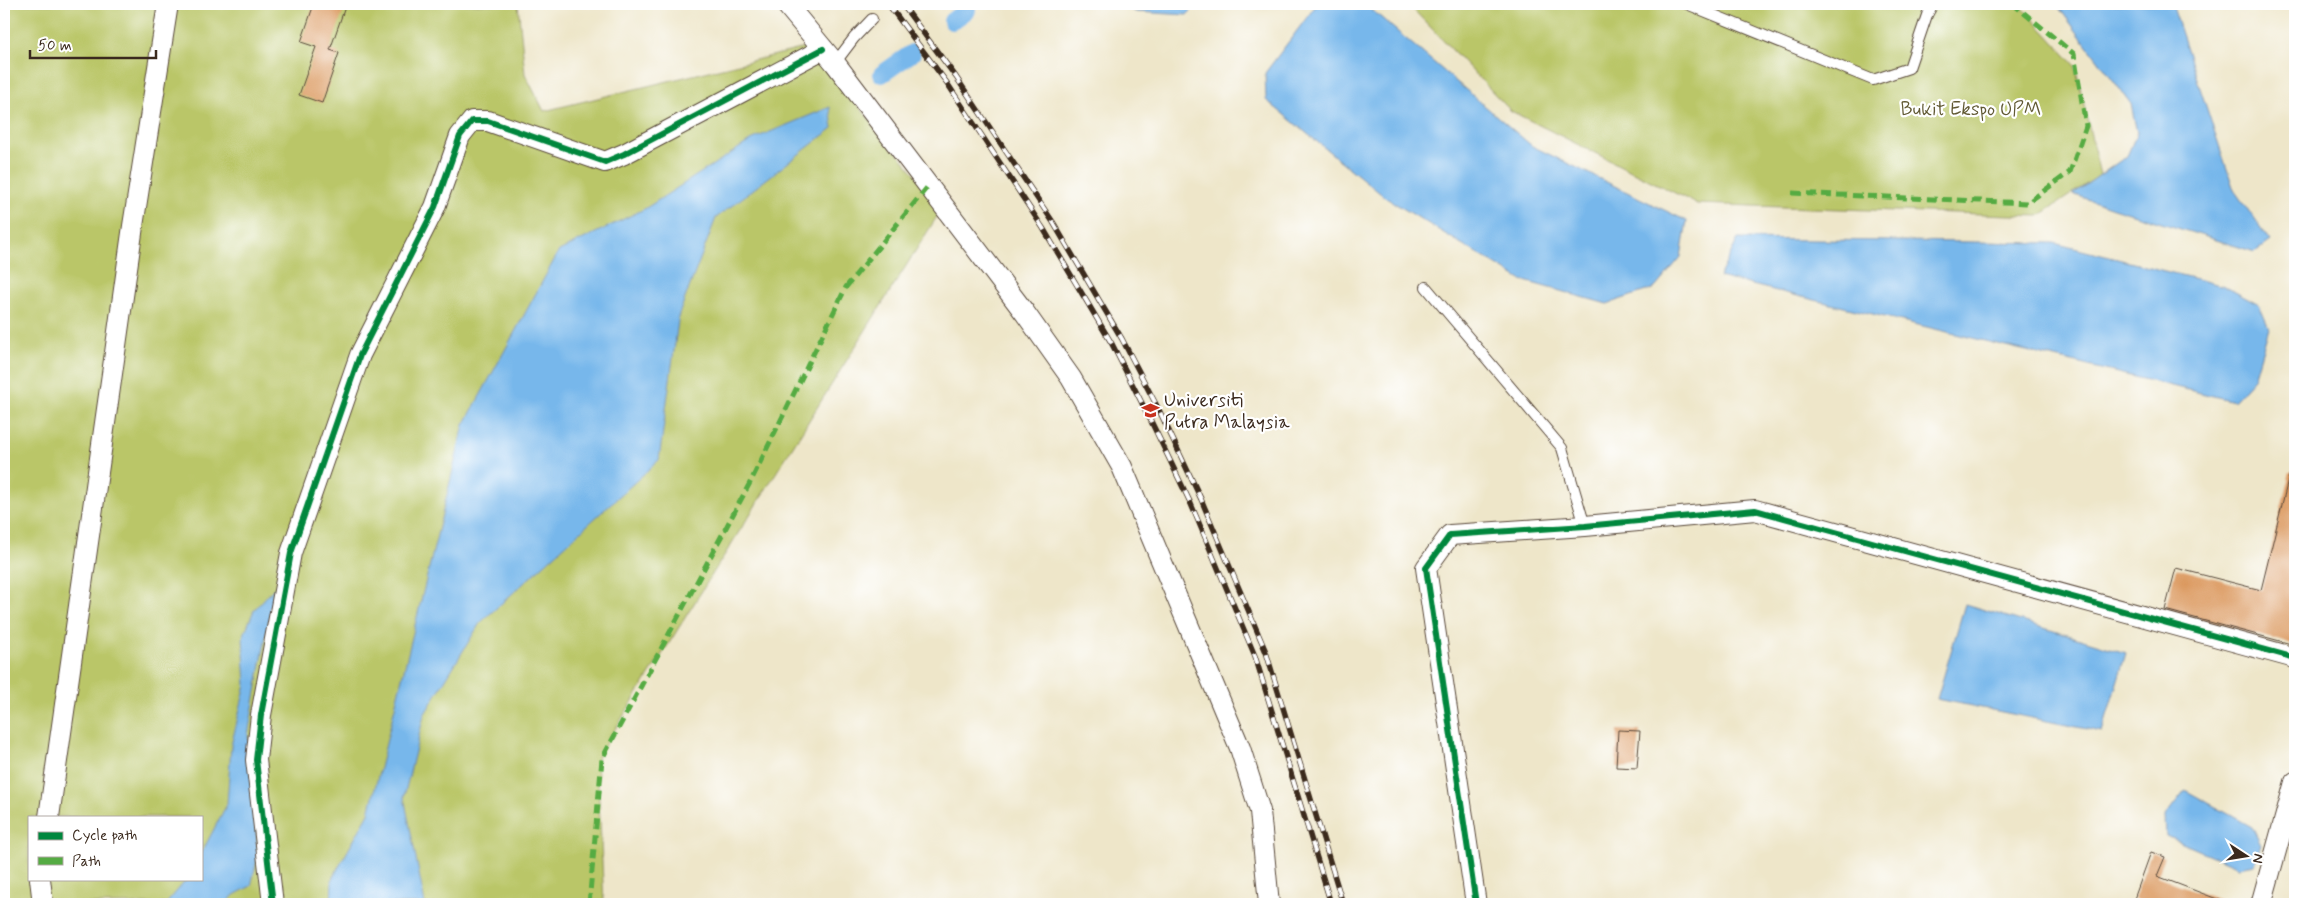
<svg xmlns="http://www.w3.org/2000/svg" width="2299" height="908" viewBox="0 0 2299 908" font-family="Mynerve,sans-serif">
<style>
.green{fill:#bac668;stroke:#7a7843;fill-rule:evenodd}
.water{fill:#77b7eb;stroke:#597084}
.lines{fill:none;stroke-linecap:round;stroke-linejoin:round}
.canal{stroke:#77b7eb;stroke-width:18}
.building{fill:#db995e}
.service-casing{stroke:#564638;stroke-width:12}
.minor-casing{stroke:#564638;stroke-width:22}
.service{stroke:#fff;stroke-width:10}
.minor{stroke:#fff;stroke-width:20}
.rail-casing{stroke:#3b2a1e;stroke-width:5.5}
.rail{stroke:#fff;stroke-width:4;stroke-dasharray:11;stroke-linecap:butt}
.quiet{stroke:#55ab43;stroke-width:5;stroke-dasharray:10 5;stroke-linecap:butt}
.cycleway-casing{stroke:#fff;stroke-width:9}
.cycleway{stroke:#00873e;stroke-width:6}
.labels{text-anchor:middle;stroke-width:4.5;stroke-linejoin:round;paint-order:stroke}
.park-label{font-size:19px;fill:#615934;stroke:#fff}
.poi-label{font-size:19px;fill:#3b2a1e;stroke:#fff;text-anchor:start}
</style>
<rect width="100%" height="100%" fill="#fff"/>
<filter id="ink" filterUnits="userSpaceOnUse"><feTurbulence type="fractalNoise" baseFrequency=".02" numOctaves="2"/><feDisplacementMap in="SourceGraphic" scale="10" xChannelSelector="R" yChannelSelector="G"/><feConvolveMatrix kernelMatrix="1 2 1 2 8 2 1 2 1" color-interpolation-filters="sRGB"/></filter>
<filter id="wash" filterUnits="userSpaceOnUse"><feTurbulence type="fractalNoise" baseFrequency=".0096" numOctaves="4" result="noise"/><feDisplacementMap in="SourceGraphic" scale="20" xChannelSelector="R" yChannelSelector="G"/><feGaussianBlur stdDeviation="1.12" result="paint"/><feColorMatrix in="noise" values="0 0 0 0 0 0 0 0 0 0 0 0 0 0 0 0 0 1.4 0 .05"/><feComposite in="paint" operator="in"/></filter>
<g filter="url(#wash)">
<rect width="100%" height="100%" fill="#eee6c9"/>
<g class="green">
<path d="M4,4H518L525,74L544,111L809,47L943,207L597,758L604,904H4ZM29,817H201V879H29Z"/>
<polygon points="1408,4 2019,4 2075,65 2100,175 2039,216 1697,204 1511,111"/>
</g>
<g class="water">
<polygon points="1119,4 1198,4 1187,15 1136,12"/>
<polygon points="1317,4 1365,4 1532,146 1687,221 1681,257 1655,288 1607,304 1521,280 1386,198 1266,100 1265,73"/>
<polygon points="2056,4 2172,4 2234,190 2270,241 2255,252 2113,208 2073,194 2127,156 2137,133 2131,104"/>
<polygon points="830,107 833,128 716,218 679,314 659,460 480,623 424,715 404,797 425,904 331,904 332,879 369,813 464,425 559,251 646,208 753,139"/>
<polygon points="1738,239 2054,243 2224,286 2259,305 2269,328 2254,379 2234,401 1719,277"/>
<polygon points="275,587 248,735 258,855 251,886 234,895 226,904 166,904 187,879 201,879 201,854 227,804 231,746 246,684 243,637 254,610"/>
<polygon points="1965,604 2126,653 2102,732 1937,699"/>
<polygon points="2185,790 2252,827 2261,845 2254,864 2238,867 2166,836 2165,816"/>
</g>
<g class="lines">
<g class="canal">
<polyline points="952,21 967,10"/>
<polyline points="882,74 912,53"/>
</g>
</g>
<g id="blocks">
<g class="building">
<polygon points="314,4 346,4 330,50 339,53 322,103 299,95 316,47 301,42"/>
<polygon points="2290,472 2295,472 2295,645 2165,610 2176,568 2261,590"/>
<polygon points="1618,730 1640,731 1637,768 1616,767"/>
<polygon points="2151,852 2165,857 2157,876 2230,904 2149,904 2134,899"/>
</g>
</g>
</g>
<g filter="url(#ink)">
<use href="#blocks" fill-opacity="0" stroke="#564638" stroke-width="1"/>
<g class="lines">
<defs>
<g id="service">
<polyline points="1687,4 1873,80 1909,68 1927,15 1933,4"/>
<polyline points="835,63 854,38 872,19"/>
<polyline points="1426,287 1562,448 1585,526"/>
</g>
<g id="minor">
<polyline points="786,4 835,63 1025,313 1071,378 1122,467 1240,748 1260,811 1269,904"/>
<polyline points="49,817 133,226 168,4"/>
<polyline points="40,879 43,904"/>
<polyline points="2262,901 2295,782"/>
<polyline points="273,904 256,760 261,715 291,553 360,355 435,207 460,136 472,121 488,121 605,162 624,154 823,49"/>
<polyline points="1476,904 1426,568 1450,535 1585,526 1755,510 2295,658"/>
</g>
</defs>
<use href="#service" class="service-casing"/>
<use href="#minor" class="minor-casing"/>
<use href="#service" class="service"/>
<use href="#minor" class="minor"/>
<defs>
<g id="rail">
<polyline points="888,4 947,83 1043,228 1112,344 1149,417 1191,504 1255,656 1331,904"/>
<polyline points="902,4 956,77 1053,222 1122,339 1160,412 1201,499 1266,652 1343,904"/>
</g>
</defs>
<use href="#rail" class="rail-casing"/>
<use href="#rail" class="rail"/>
<g class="quiet">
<polyline points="1792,193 2027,203 2070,172 2086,126 2074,54 2013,4"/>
<polyline points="589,904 602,759 752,479 846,287 929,185"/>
</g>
<defs>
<g id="cycleway">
<polyline points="273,904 256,760 261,715 291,553 360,355 435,207 460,136 472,121 488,121 605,162 624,154 823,49"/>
<polyline points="1476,904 1426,568 1450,535 1585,526 1755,510 2295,658"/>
</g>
</defs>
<use href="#cycleway" class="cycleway-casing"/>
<use href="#cycleway" class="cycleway"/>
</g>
</g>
<defs>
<symbol id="university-bare" viewBox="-9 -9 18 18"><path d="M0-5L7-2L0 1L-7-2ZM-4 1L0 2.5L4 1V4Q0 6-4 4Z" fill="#c8321e" stroke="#fff" stroke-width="2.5" paint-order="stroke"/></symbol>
</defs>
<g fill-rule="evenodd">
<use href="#university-bare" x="1138" y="398" width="25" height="25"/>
</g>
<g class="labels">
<g class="park-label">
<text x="1971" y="115">Bukit Ekspo UPM</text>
</g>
<g class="poi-label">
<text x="1164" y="406">Universiti<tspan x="1164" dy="22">Putra Malaysia</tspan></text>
</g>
</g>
<rect width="2299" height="908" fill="none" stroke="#fff" stroke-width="20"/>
<rect x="28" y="816" width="175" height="65" fill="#ffffff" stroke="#b1aaa5"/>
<rect x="38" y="832" width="25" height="8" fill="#00873e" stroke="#b1aaa5"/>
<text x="72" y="840" font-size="15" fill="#3b2a1e">Cycle path</text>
<rect x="38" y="857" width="25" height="8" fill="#55ab43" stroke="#b1aaa5"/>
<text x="72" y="866" font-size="15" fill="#3b2a1e">Path</text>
<g transform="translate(2246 856) rotate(102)" stroke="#ffffff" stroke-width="4" paint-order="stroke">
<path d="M0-4L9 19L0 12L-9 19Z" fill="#3b2a1e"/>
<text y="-8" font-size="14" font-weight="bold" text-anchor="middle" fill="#3b2a1e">N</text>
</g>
<path d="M30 50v8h126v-8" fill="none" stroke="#3b2a1e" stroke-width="2.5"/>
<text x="38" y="50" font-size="15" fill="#3b2a1e" stroke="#ffffff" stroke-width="4" paint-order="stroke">50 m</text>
</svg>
